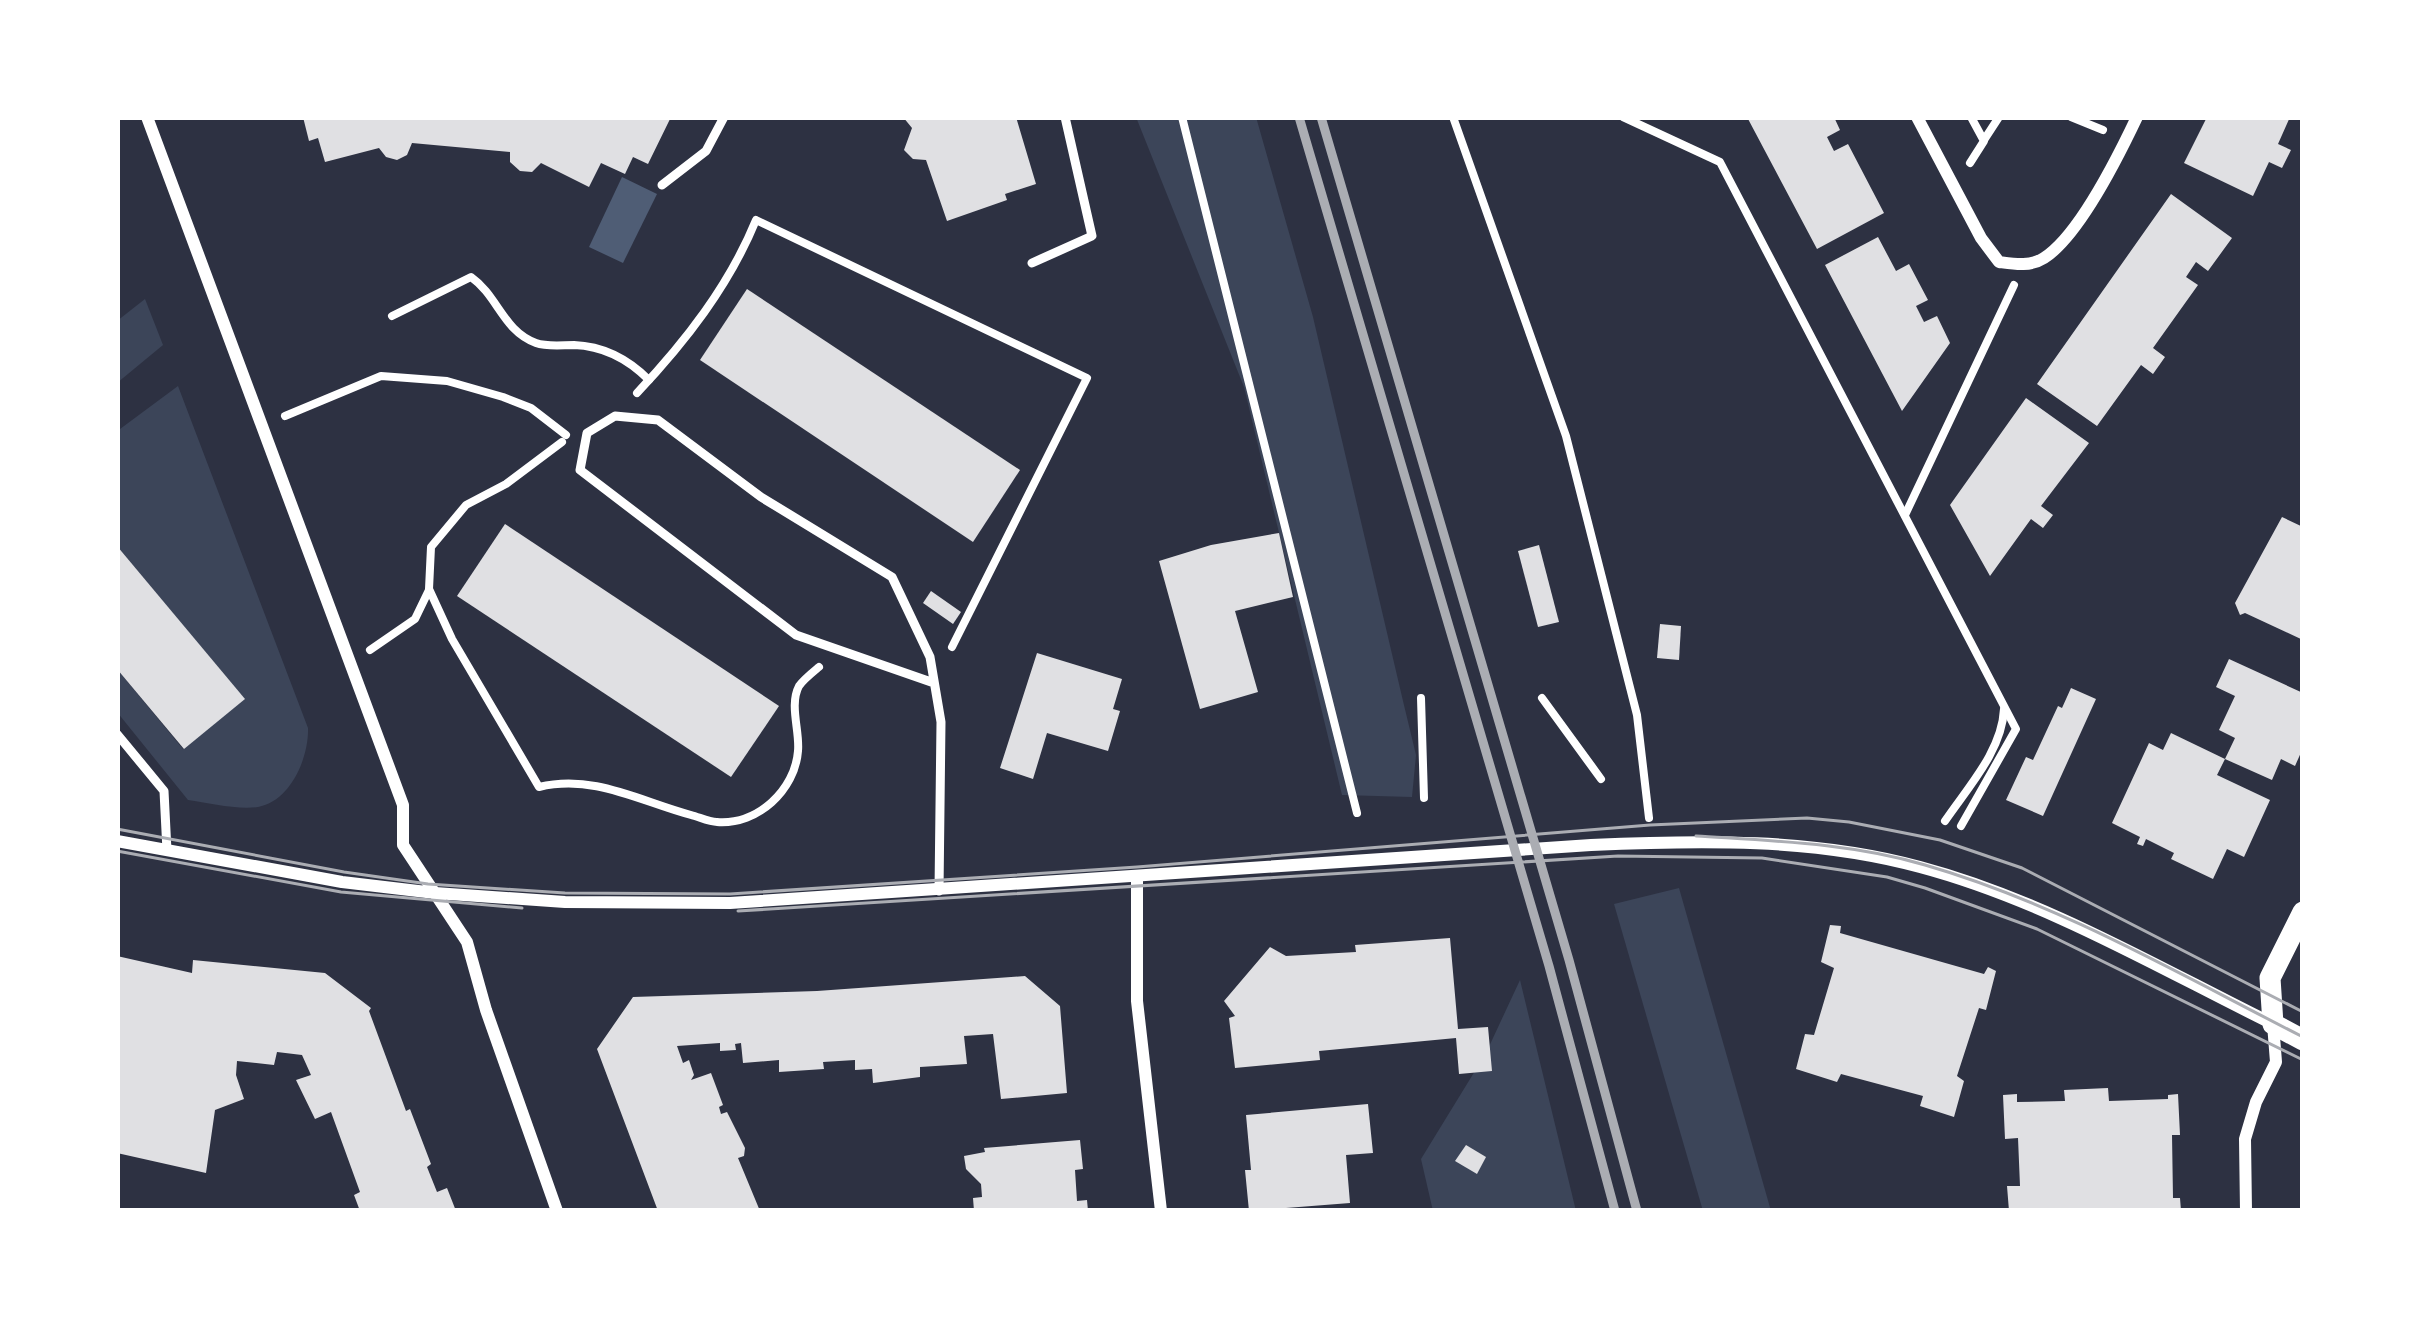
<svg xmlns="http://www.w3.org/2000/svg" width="2420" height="1328" viewBox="0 0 2420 1328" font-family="'Public Sans',sans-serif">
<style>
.green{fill:#3c4559}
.water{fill:#4f5d75}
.building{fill:#e0e0e3}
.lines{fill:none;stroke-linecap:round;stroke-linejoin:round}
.path{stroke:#fff;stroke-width:8}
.service{stroke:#fff;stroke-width:9}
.minor{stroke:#fff;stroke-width:12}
.tertiary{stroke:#fff;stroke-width:21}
.tram{stroke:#abadb3;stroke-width:3}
.rail{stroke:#abadb3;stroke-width:9}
</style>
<rect width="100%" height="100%" fill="#2d3142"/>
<g class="green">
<polygon points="1136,117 1256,117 1313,317 1403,701 1416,755 1412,797 1342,795 1244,387"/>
<polygon points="145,299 163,345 117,383 117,321"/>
<path d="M178,386L308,728C309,757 291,801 258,807C237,810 209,803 188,800L117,712V669L183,749L244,699L117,546V426L120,429Z"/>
<polygon points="1679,888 1771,1211 1703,1211 1614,904"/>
<polygon points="1520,980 1576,1211 1433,1211 1421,1159 1486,1053"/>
</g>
<polygon class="water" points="622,177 657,194 623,263 589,247"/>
<g class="building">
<polygon points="303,117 671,117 648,164 633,157 625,174 601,163 589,187 541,163 532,172 520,171 510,162 510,152 412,143 407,155 397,160 386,157 379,148 325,162 318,138 309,141"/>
<polygon points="903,117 1016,117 1036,184 1005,194 1007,200 947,221 926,160 913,159 904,150 912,128"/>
<polygon points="1747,117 1834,117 1840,130 1827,137 1834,151 1848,144 1884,213 1817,249"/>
<polygon points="2207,117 2290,117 2278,144 2291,150 2282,168 2269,162 2253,196 2184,163"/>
<polygon points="2171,194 2232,238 2208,271 2196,262 2186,277 2198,285 2153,348 2165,357 2153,374 2141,365 2097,426 2037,384"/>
<polygon points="1878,237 1896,271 1909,264 1928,300 1916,306 1924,322 1937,316 1950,343 1902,411 1825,265"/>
<polygon points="747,289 1020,470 973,542 700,360"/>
<polygon points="2026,398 2089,443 2041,506 2053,515 2043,528 2031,519 1990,576 1950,505"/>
<polygon points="2282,517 2303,527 2303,640 2245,613 2240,615 2235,603"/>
<polygon points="505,524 779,706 731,777 457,596"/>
<polygon points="1279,533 1293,597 1235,611 1258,692 1200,709 1159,561 1211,545"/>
<polygon points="1539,545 1559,622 1538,627 1518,551"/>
<polygon points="117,546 245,699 184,749 117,669"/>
<polygon points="931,591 961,612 953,624 923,603"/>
<polygon points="1660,624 1681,626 1679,660 1657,658"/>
<polygon points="1037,653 1122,679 1113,709 1120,711 1108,751 1047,733 1033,779 1000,768"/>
<polygon points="2229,659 2303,693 2303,748 2295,766 2281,759 2272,780 2225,759 2235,738 2219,730 2235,696 2216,687"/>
<polygon points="2071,688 2096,699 2043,816 2006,800 2026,757 2033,760 2058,706 2062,708"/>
<polygon points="2171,733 2225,759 2217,775 2270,800 2244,857 2227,849 2213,879 2171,859 2174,853 2146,839 2143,846 2137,844 2140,837 2112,823 2149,743 2163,750"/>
<polygon points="1830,925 1841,926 1840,933 1984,974 1988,967 1996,971 1986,1010 1979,1008 1957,1076 1964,1081 1954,1117 1920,1106 1923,1096 1841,1074 1837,1082 1796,1069 1805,1034 1814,1035 1834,968 1821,962"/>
<polygon points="1450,938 1458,1029 1488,1027 1492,1071 1459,1074 1456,1038 1319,1051 1320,1060 1235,1068 1229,1018 1235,1016 1224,1001 1270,947 1286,956 1356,952 1355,945"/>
<polygon points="117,956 192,973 193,960 325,973 371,1008 369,1011 406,1111 410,1109 431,1164 427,1167 437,1192 447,1188 456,1211 360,1211 354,1195 360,1192 331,1112 315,1119 296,1080 311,1075 302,1055 277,1052 274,1065 237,1061 236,1075 244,1099 215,1110 206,1173 117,1153"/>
<polygon points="1025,976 1060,1006 1067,1093 1001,1099 993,1034 964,1036 967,1064 920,1067 920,1077 873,1083 872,1069 855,1070 855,1060 823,1062 824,1069 779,1072 779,1060 743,1063 741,1043 735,1044 736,1050 720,1051 720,1043 677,1046 683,1063 689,1060 694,1075 691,1080 711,1073 723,1105 719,1107 721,1114 727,1112 745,1148 744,1156 738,1158 760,1211 658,1211 597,1049 633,997 817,991"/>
<polygon points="2108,1088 2109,1101 2168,1099 2168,1095 2178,1094 2180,1135 2172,1135 2173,1198 2180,1198 2181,1211 2009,1211 2007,1186 2020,1186 2018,1138 2005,1139 2003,1095 2017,1094 2017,1102 2065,1101 2064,1090"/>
<polygon points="1368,1104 1373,1153 1346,1155 1350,1203 1249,1211 1245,1170 1251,1170 1246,1115"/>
<polygon points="1080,1140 1083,1169 1075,1170 1077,1201 1087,1200 1088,1211 974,1211 973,1198 982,1197 981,1184 966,1169 964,1156 985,1152 984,1148"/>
<polygon points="1466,1145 1486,1157 1477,1174 1455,1161"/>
</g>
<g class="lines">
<g class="path">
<polyline points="1182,117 1357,813"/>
<polyline points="1453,117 1566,436 1637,715 1649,818"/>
<polyline points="1623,117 1720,162 2016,729 1961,826"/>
<polyline points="2071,117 2103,130"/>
<polyline points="1984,140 1999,117"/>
<polyline points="1970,163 1984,141 1971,117"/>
<path d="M392,316L471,277C498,296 503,331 536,343C547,347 562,345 574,345C603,346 629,360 649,380"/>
<path d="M637,393C685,342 729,286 756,220L1087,378L952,647"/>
<polyline points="285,416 381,376 447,381 503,397 531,408 566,435"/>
<path d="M562,442L506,484L466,505L431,547L429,589L452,639L539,787C594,774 639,801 691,815C699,817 709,822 717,822C758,825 795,790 798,751C800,731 789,705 799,686C803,680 813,672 819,667"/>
<polyline points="1905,515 2014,285"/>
<polyline points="370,650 415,619 429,590"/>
<polyline points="1421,698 1424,798"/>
<polyline points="1542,698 1601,779"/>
<path d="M1945,821C1968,787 2002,751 2004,709"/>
</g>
<g class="service">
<polyline points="662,185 706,151 724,117"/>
<polyline points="1032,263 1092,236 1065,117"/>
<polyline points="934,683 796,635 580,470 587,433 615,416 658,420 761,497 892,577 930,657 941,722 939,891"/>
<polyline points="117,734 164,791 167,851"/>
</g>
<g class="minor">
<polyline points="147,117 403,805 403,845 467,942 486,1010 557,1211"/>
<path d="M1917,117L1981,238L1999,262C2014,264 2030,267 2044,258C2080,235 2119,155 2137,117"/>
<path d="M117,841L342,882L435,893L565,902L730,903L1591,845C1700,840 1814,838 1920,867C2044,900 2159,968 2273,1024L2276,1062L2256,1102L2245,1139L2246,1211"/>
<polyline points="1137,877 1137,1001 1161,1211"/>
</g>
<polyline class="tertiary" points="2303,912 2270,978 2273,1024 2303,1040"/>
<g class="tram">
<polyline points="117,829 344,872 428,884 565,893 730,894 1137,867 1650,825 1807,818 1849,822 1940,840 2022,868 2303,1012"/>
<path d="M1696,836C1773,841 1851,843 1925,865C2057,903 2181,975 2303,1037"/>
<polyline points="117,851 341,892 522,908"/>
<polyline points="738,911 1618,856 1762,858 1887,877 1925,888 2037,929 2303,1060"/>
</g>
<g class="rail">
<polyline points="1299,117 1549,966 1615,1211"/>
<polyline points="1321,117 1569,960 1637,1211"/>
</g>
</g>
<rect width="2420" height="1328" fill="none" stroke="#ffffff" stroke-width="240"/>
</svg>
